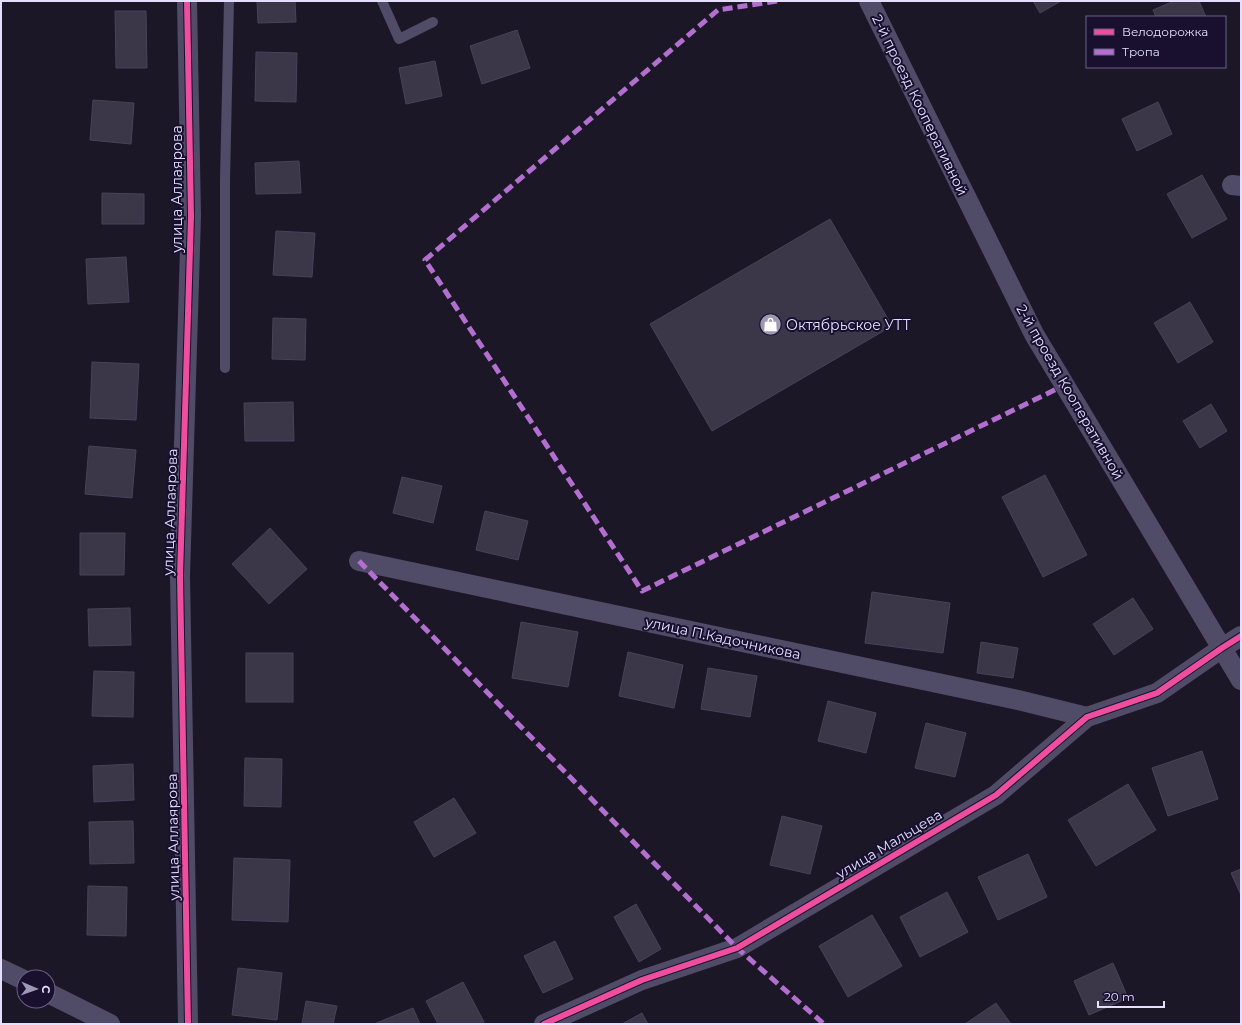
<svg xmlns="http://www.w3.org/2000/svg" width="1242" height="1025" viewBox="0 0 1242 1025" font-family="Montserrat,sans-serif">
<style>
.building{fill:#3b3648;stroke:#49425a}
.lines{fill:none;stroke-linecap:round;stroke-linejoin:round}
.service{stroke:#504c68;stroke-width:10}
.minor{stroke:#504c68;stroke-width:20}
.quiet{stroke:#b36fd0;stroke-width:5;stroke-dasharray:10 5;stroke-linecap:butt}
.cycleway-casing{stroke:#18102e;stroke-width:8}
.cycleway{stroke:#ef4d9e;stroke-width:6}
.labels{text-anchor:middle;stroke-width:4;stroke-linejoin:round;paint-order:stroke}
.street-label{font-size:14px;fill:#e4deff;stroke:#18102e}
.poi-label{font-size:14px;fill:#e4deff;stroke:#18102e;text-anchor:start}
</style>
<rect width="100%" height="100%" fill="#1c1727"/>
<g class="building">
<polygon points="257,1 295,1 296,22 258,23"/>
<polygon points="1033,1 1061,1 1040,13"/>
<polygon points="1174,1 1199,1 1206,17 1156,17 1153,10"/>
<polygon points="115,11 146,11 147,68 116,68"/>
<polygon points="517,30 530,68 482,84 470,46"/>
<polygon points="256,52 297,53 296,102 255,101"/>
<polygon points="435,61 442,96 406,104 399,68"/>
<polygon points="93,100 134,103 131,144 90,140"/>
<polygon points="1158,102 1172,134 1137,151 1122,119"/>
<polygon points="299,161 301,193 256,194 255,163"/>
<polygon points="1202,175 1227,219 1192,238 1167,194"/>
<polygon points="102,193 144,194 144,224 102,224"/>
<polygon points="830,219 892,326 712,431 650,324"/>
<polygon points="276,231 315,233 312,277 273,275"/>
<polygon points="126,257 129,302 88,304 86,259"/>
<polygon points="1190,302 1213,342 1178,363 1154,323"/>
<polygon points="273,318 306,319 305,360 272,359"/>
<polygon points="92,362 139,364 136,420 90,418"/>
<polygon points="293,402 294,441 245,441 244,403"/>
<polygon points="1211,404 1227,431 1200,448 1183,421"/>
<polygon points="89,446 136,450 132,498 85,494"/>
<polygon points="1045,475 1087,555 1043,577 1002,497"/>
<polygon points="402,477 442,486 433,523 393,513"/>
<polygon points="485,511 528,521 518,560 476,550"/>
<polygon points="270,528 307,569 269,604 232,564"/>
<polygon points="80,533 125,533 124,575 80,575"/>
<polygon points="872,592 950,603 943,653 865,643"/>
<polygon points="1133,598 1153,629 1114,655 1093,624"/>
<polygon points="130,608 131,645 89,646 88,609"/>
<polygon points="521,622 578,632 568,687 512,678"/>
<polygon points="981,642 1018,648 1013,678 977,673"/>
<polygon points="628,652 683,665 674,708 619,696"/>
<rect x="246" y="653" width="47" height="49"/>
<polygon points="708,668 757,676 750,717 701,709"/>
<polygon points="94,671 134,672 133,717 92,716"/>
<polygon points="828,701 876,713 866,753 818,741"/>
<polygon points="926,723 966,733 955,777 915,768"/>
<polygon points="1202,751 1218,799 1168,816 1152,768"/>
<polygon points="245,758 282,759 281,807 244,806"/>
<polygon points="133,764 134,800 94,802 93,766"/>
<polygon points="1128,784 1156,830 1096,866 1068,820"/>
<polygon points="454,798 476,833 434,857 414,822"/>
<polygon points="782,816 822,826 810,874 770,865"/>
<polygon points="133,821 134,863 90,864 89,822"/>
<polygon points="1028,854 1047,897 998,920 978,877"/>
<polygon points="234,858 290,860 288,922 232,920"/>
<polygon points="1241,869 1241,895 1231,873"/>
<polygon points="88,886 127,887 126,936 87,935"/>
<polygon points="947,892 968,932 920,957 900,917"/>
<polygon points="636,904 661,949 639,962 614,917"/>
<polygon points="872,915 902,966 848,997 819,946"/>
<polygon points="555,941 573,979 543,993 524,956"/>
<polygon points="1113,963 1128,998 1089,1015 1074,981"/>
<polygon points="238,968 282,973 277,1020 232,1015"/>
<polygon points="463,982 484,1022 481,1024 438,1024 426,1001"/>
<polygon points="306,1001 337,1006 333,1024 302,1024"/>
<polygon points="996,1003 1011,1024 965,1024"/>
<polygon points="413,1008 420,1024 374,1024"/>
<polygon points="642,1013 648,1024 622,1024"/>
</g>
<g class="lines">
<g class="service">
<polyline points="382,1 399,39 433,22"/>
<polyline points="225,368 225,180 229,1"/>
</g>
<g class="minor">
<polyline points="187,1 191,216 180,576 188,1024"/>
<polyline points="869,1 1034,334 1241,680"/>
<polyline points="1232,185 1241,186"/>
<polyline points="359,561 1018,700 1087,717"/>
<polyline points="1,969 24,980"/>
<polyline points="48,993 110,1024"/>
<polyline points="544,1024 642,980 737,948 996,795 1087,717 1157,693 1222,648 1241,636"/>
</g>
<g class="quiet">
<polyline points="777,1 718,10 425,260 642,591 1065,385"/>
<polyline points="359,561 737,948 824,1024"/>
</g>
<defs>
<g id="cycleway">
<polyline points="187,1 191,216 180,576 188,1024"/>
<polyline points="544,1024 642,980 737,948 996,795 1087,717 1157,693 1222,648 1241,636"/>
</g>
</defs>
<use href="#cycleway" class="cycleway-casing"/>
<use href="#cycleway" class="cycleway"/>
</g>
<defs>
<symbol id="shop-disc" viewBox="-11 -11 22 22"><circle r="9.5" fill="#9e98b3" stroke="#18102e"/><path d="M-5-2.5h2.3a2.7 3.5 0 0 1 5.4 0H5L5.5 6h-11ZM-1.5-2.5h3a1.5 2.3 0 0 0-3 0Z" fill="#fff"/></symbol>
</defs>
<g fill-rule="evenodd">
<use href="#shop-disc" x="758" y="312" width="25" height="25"/>
</g>
<g class="labels">
<g class="street-label">
<text transform="translate(920 105) rotate(64)" y="5">2-й проезд Кооперативной</text>
<text transform="translate(177 189) rotate(-90)" y="5">улица Аллаярова</text>
<text transform="translate(1070 392) rotate(60)" y="5">2-й проезд Кооперативной</text>
<text transform="translate(170 512) rotate(-88)" y="5">улица Аллаярова</text>
<text transform="translate(723 638) rotate(12)" y="5">улица П.Кадочникова</text>
<text transform="translate(173 837) rotate(-91)" y="5">улица Аллаярова</text>
<text transform="translate(889 844) rotate(-31)" y="5">улица Мальцева</text>
</g>
<g class="poi-label">
<text x="786" y="330">Октябрьское УТТ</text>
</g>
</g>
<rect width="1242" height="1025" fill="none" stroke="#e4deff" stroke-width="4"/>
<rect x="1086" y="16" width="140" height="52" fill="#18102e" stroke="#6a6282"/>
<rect x="1094" y="29" width="20" height="6" fill="#ef4d9e" stroke="#6a6282"/>
<text x="1122" y="36" font-size="12" fill="#e4deff">Велодорожка</text>
<rect x="1094" y="49" width="20" height="6" fill="#b36fd0" stroke="#6a6282"/>
<text x="1122" y="56" font-size="12" fill="#e4deff">Тропа</text>
<g transform="translate(36 989) rotate(92)"><circle r="19" fill="#18102e" stroke="#6a6282"/>
<path d="M0-3L7 15L0 10L-7 15Z" fill="#9e98b3"/>
<text y="-6" font-size="11" font-weight="bold" text-anchor="middle" fill="#e4deff">С</text>
</g>
<path d="M1098 1001v6h66v-6" fill="none" stroke="#e4deff" stroke-width="2"/>
<text x="1104" y="1001" font-size="12" fill="#e4deff" stroke="#18102e" stroke-width="3" paint-order="stroke">20 m</text>
</svg>
